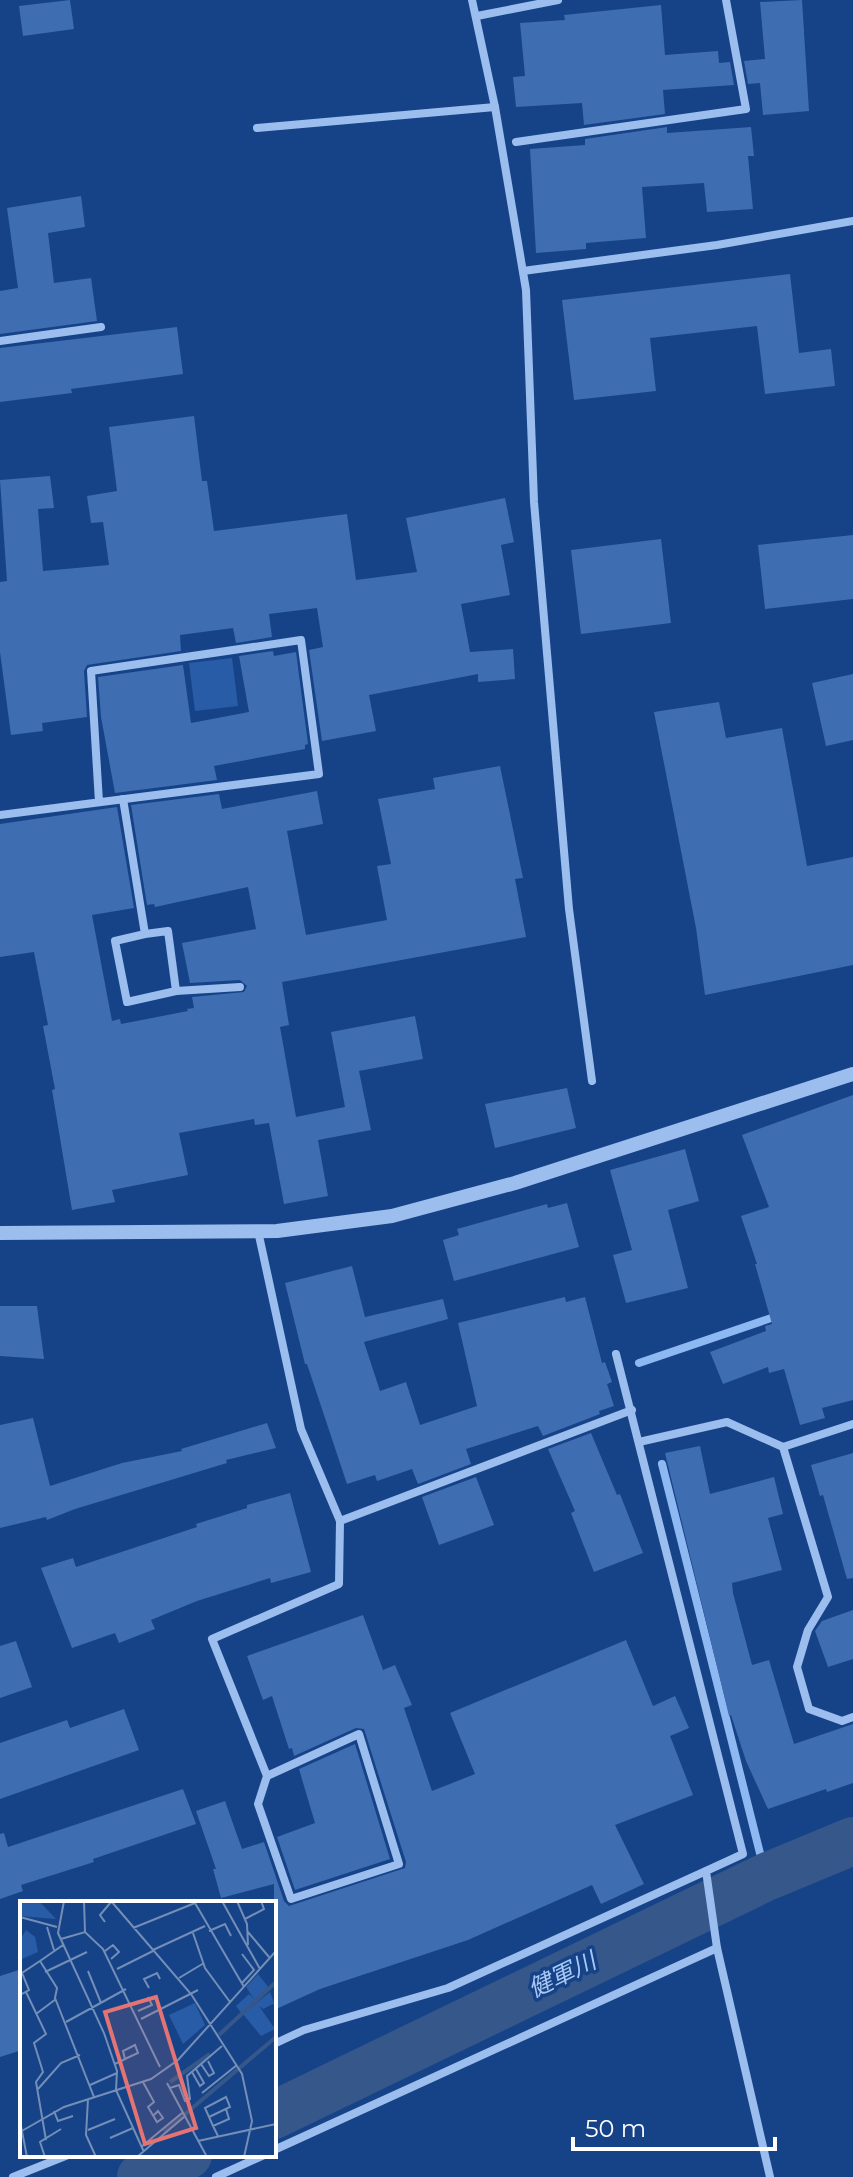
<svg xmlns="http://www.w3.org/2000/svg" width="853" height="2177" viewBox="0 0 853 2177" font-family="Montserrat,'Noto Sans JP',sans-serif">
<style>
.green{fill:#295ca6}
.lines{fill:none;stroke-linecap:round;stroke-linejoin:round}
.stream{stroke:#8eb8f1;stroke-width:8}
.river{stroke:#36578a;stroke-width:48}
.building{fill:#3e6db1}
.minor{stroke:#9cbeee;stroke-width:8}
.tertiary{stroke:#9cbeee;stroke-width:14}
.labels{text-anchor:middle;stroke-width:7;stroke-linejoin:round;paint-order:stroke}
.water-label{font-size:24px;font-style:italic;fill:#a8c8f5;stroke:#164387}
.inset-river{fill:none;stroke:#36578a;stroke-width:4}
.inset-road{fill:none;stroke:#738eb7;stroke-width:2}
.view{fill:#e47373;fill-opacity:0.15;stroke:#e47373;stroke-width:4}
.inset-edge{fill:none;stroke:#fff;stroke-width:4}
</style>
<rect width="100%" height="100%" fill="#164387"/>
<polygon class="green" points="232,658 238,706 195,711 189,663"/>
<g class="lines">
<g class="stream">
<polyline points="639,1363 780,1315"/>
<polyline points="662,1464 766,1877"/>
</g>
<g class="river">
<polyline points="274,2115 766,1877 853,1841"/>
<polyline points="141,2177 188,2155"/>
</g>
</g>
<g class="building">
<polygon points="70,0 74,29 23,36 19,6"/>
<polygon points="802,0 809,111 763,115 760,83 748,84 744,61 765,59 760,2"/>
<polygon points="661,5 665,55 718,51 719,63 730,62 734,85 663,90 665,114 584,125 582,103 516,107 513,77 525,76 520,23 565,20 564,15"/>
<polygon points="667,127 667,133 751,127 754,156 748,156 753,209 707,212 704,183 642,187 646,238 586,243 586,249 536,253 530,149 585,145 585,139"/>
<polygon points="81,196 85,227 48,233 54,283 91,278 97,321 0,334 0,291 18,288 7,208"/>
<polygon points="790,274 799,353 831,349 835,386 765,394 757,326 650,338 656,391 574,400 562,300"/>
<polygon points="177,327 183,374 71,389 72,393 0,402 0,348"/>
<polygon points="194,416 202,481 207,481 214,531 347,514 356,580 417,572 406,518 505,498 514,542 501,545 510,595 461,604 470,652 513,649 515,679 478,682 478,674 369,695 376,731 322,741 309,650 323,647 317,608 269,614 272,637 236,643 233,628 180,635 181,651 87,665 84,671 87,717 42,723 43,731 11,735 0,652 0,582 7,581 0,480 50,476 54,508 38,509 43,571 109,565 103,522 91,523 87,496 117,491 109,427"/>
<polygon points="853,535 853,599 765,609 758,545"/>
<polygon points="661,539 671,623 581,634 571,550"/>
<polygon points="273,651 274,656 296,652 308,744 305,745 305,749 214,766 217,780 115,793 101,717 98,677 183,665 191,723 249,712 239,656"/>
<polygon points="853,674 853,740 826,746 812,683"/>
<polygon points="719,702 726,738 782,728 807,866 853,857 853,965 705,995 696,928 654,712"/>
<polygon points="500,766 523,878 515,879 526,937 282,982 289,1025 280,1027 296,1117 345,1107 331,1032 415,1016 423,1059 359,1071 371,1130 318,1140 328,1196 284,1204 269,1123 255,1125 254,1119 179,1133 188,1175 112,1190 115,1202 72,1210 52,1090 55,1089 43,1026 48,1025 34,952 0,957 0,824 117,807 134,908 92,915 112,1021 120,1019 121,1024 188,1011 187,1009 194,1008 192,997 244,992 247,986 240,980 190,983 182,943 256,929 248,887 155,907 154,904 147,905 131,805 219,794 222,809 317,791 323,824 287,831 306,935 387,920 377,866 391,864 378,799 435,789 433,778"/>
<polygon points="567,1088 576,1128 495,1148 485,1104"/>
<polygon points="853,1095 853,1400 822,1408 825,1418 800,1425 784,1369 769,1373 768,1367 723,1384 710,1352 766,1331 765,1326 772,1324 755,1264 757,1264 741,1216 769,1207 742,1135"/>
<polygon points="685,1149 699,1201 668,1210 688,1288 626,1303 613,1255 632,1250 610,1170"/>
<polygon points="567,1203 579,1247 454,1281 443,1240 459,1235 457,1229 547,1204 548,1208"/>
<polygon points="352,1266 365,1317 443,1299 448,1319 364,1342 380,1391 406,1382 420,1425 477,1406 458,1323 565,1297 566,1302 585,1297 602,1363 605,1362 612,1382 607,1384 614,1406 599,1411 600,1414 543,1436 538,1426 466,1449 471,1464 418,1484 412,1469 377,1481 375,1475 347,1484 307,1364 305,1364 285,1283"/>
<polygon points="0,1306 37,1306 44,1359 0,1356"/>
<polygon points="33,1418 50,1486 122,1463 182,1451 181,1449 267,1423 276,1448 226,1460 227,1463 75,1509 47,1520 46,1517 0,1528 0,1425"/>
<polygon points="591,1433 617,1495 620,1494 643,1553 594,1572 571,1513 575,1511 548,1449"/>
<polygon points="700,1446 710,1494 774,1477 783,1514 768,1518 782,1570 732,1583 733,1593 752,1665 769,1660 794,1744 853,1724 853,1783 827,1792 826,1789 768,1809 746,1761 731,1715 729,1716 665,1453"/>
<polygon points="853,1453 853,1578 847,1579 823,1495 820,1496 811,1465"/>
<polygon points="476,1477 494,1525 439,1545 422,1497"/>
<polygon points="290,1493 311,1572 271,1583 270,1578 197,1601 151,1620 155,1629 119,1643 115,1633 72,1648 41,1568 73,1558 76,1567 197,1527 196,1524 247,1508 247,1505"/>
<polygon points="853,1610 853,1659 828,1667 815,1631 822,1621"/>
<polygon points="363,1615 383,1670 395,1665 412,1705 404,1708 432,1791 475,1774 450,1713 626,1640 653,1706 675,1696 689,1728 670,1736 693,1795 615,1825 644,1884 601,1904 592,1885 468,1940 320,1989 274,2010 274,1884 221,1898 213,1869 216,1869 196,1811 225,1801 242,1849 264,1842 284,1901 289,1906 405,1868 406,1862 364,1729 356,1728 294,1756 292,1748 289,1749 272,1696 263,1700 247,1656"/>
<polygon points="16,1641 32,1687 0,1698 0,1646"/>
<polygon points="124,1709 139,1750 0,1799 0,1743 67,1720 70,1728"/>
<polygon points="355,1744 390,1859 295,1890 277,1837 315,1823 299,1769"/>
<polygon points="183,1789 196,1824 93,1859 94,1862 21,1885 23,1891 0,1899 0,1834 4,1833 8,1847"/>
<polygon points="22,1969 22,2050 0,2057 0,1976"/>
</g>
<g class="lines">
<g class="minor">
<polyline points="472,0 495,107 526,290 534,502 569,909 592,1081"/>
<polyline points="477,16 558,0"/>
<polyline points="257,128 495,107"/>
<polyline points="516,142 746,109 726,0"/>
<polyline points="523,271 717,245 853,221"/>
<polyline points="0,341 101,327"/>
<polyline points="123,799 145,934 168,931 176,991 127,1002 115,941 145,934"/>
<polyline points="0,815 319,774 301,640 91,671 99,802"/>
<polyline points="176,991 240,987"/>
<polyline points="258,1231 301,1429 340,1521 339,1584 212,1639 267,1776 258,1804 291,1899 399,1864 359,1734 267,1776"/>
<polyline points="616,1354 743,1854 706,1871 717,1948 770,2177"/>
<polyline points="639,1442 727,1422 783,1447 828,1597 808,1630 797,1667 809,1709 842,1721 853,1717"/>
<polyline points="783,1447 853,1424"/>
<polyline points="340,1521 632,1410"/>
<polyline points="274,2044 304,2030 448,1988 706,1871"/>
<polyline points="274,2150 717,1948"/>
<polyline points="13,2177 68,2155"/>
<polyline points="216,2177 264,2155"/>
</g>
<polyline class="tertiary" points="0,1233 277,1231 392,1216 515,1183 853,1074"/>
</g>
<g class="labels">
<g class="water-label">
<text transform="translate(562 1975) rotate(-26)" y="8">健軍川</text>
</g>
</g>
<g transform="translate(20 1901)">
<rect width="256" height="256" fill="#164387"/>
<path d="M0,0H19L36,18L0,15ZM6,29L15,36L18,51L2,58L0,39ZM238,73L249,87L222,113L216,105L229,93L234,98L226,86ZM250,91L256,107L253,103L243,108L239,105L255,128L241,135L223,113ZM175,102L185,124L163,143L149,114Z" fill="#295ca6"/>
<path class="inset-river" d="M199,134L256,81M150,181L190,153M144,231L256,136"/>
<path class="inset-road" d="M44,0L38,32L84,132L97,170L96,189L124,251M64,0L65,31M91,0L171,93L222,173L232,220L224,256M202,0L240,68M217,0L227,23L228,44M175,2L224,86M0,16L37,26M225,18L244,8L241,0M85,21L80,14L91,1M27,26L34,49M113,27L175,2M189,30L205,23L211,35M228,31L249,56M173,32L185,67L210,101M41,38L65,31L83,48L140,166M43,44L20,60L37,87L35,97L74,196M133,49L185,25M85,50L93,44L99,51L91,58M222,53L234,69L222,82M97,68L133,50M68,70L81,102M25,71L67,51M159,77L184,62M129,87L124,78L137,72L140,78M6,91L26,133L14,142L23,171L16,181L26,239M0,94L9,89L2,72L20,60M118,110L132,104L128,96M16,113L36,98M121,118L178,89M46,121L106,88M95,163L107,157L118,152L115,144L103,150L105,158M181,163L189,175L194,172L188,160M172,171L180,185L184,182L176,168M123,181L134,201L128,206L137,221L143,217L138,210L134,214M147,182L187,256M70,184L97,172M150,187L159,184L165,200L170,198L167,175L202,145M18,188L41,162L60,154M182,192L217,164M68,198L66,234L76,256M34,210L38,220L53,215M189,216L210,206L206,196L185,207L193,225L198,235M0,220L7,256M193,225L209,218L206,208M68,229L95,218M0,231L44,206L131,178L158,159L256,50M90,237L113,227M178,240L256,223M121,246L162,212M25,256L20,241L41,228M117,256L164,216"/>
<path class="view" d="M136,96L176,227L125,243L85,111Z"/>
<rect width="256" height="256" class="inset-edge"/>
</g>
<path d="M573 2137v12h202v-12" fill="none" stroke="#ffffff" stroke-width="4"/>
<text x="585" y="2137" font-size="24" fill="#ffffff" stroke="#164387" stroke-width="6" paint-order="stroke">50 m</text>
</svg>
